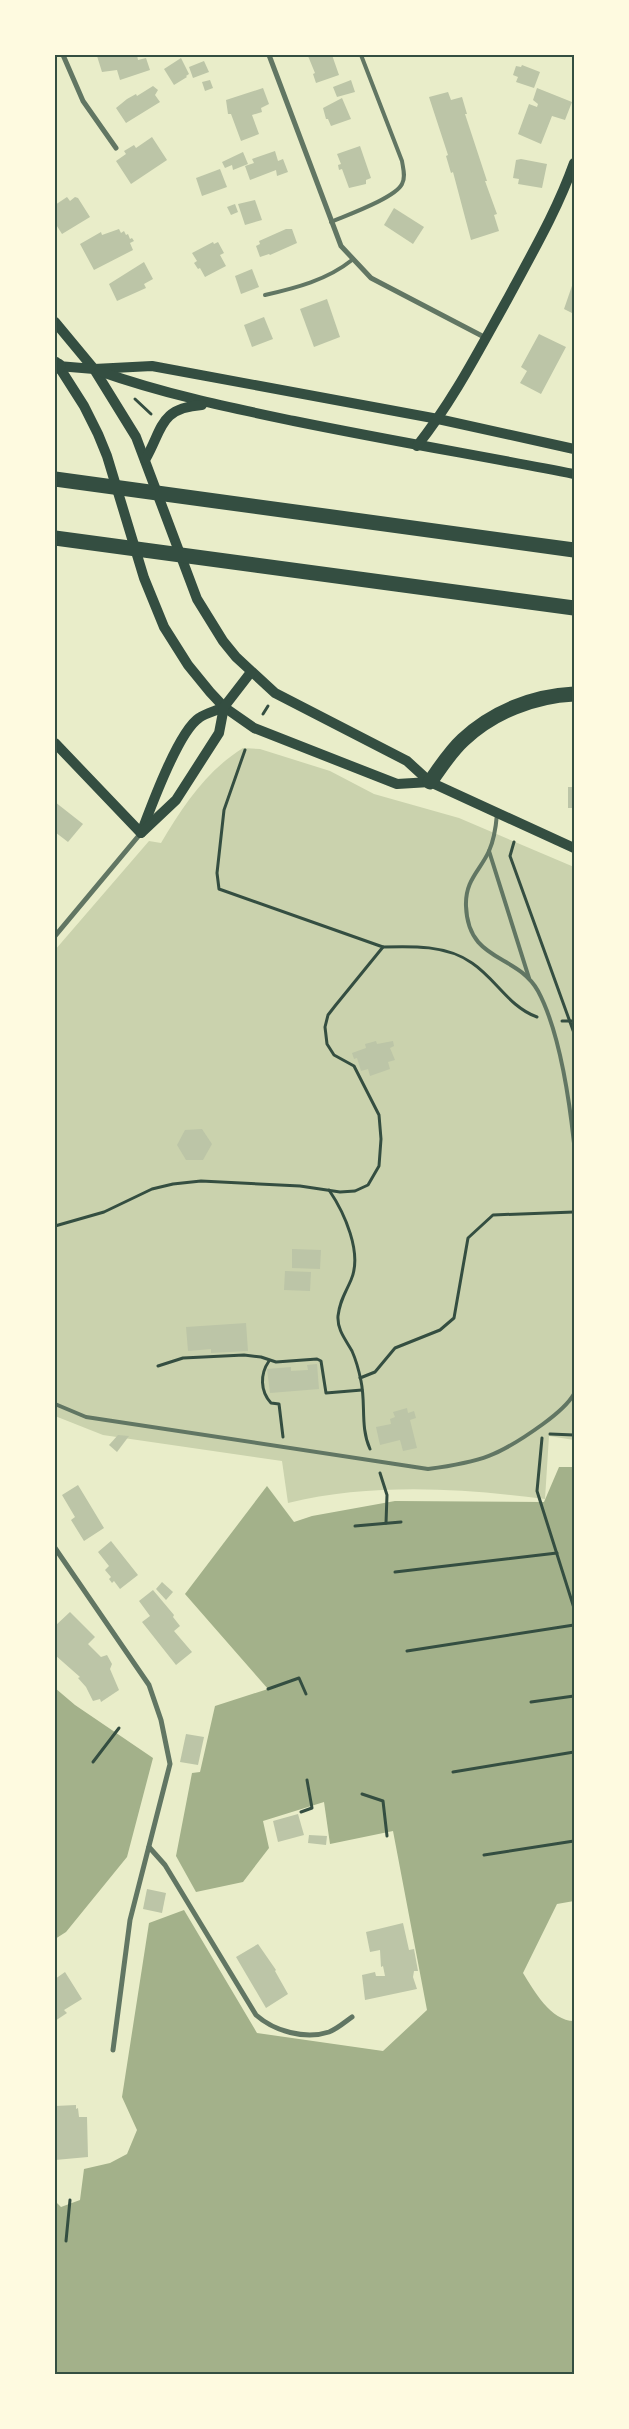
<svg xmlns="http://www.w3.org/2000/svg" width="629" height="2429" viewBox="0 0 629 2429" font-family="'Asap Condensed',sans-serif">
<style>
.green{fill:#cad2ad}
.water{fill:#a3b18a}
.building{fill:#bcc5a7}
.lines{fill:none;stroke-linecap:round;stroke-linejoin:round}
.path{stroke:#344e41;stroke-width:3}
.service{stroke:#617663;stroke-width:4}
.minor{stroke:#617663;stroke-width:5}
.secondary{stroke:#344e41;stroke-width:10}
.motorway{stroke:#344e41;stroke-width:15}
.neatline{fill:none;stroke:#344e41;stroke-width:2}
</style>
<rect width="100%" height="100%" fill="#e9edc9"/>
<path class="green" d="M243,748L260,749L330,771L374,794L459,818L574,867V1440L549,1436L545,1499C460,1488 371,1483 288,1503L282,1461L103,1435L55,1416V950L149,841L161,843C183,806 206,771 243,748Z"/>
<g class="water">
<path d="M559,1467H574V1901L557,1904L523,1973C534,1991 551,2021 574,2021V2374H55V2201L61,2207L80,2200L84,2169L110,2163L127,2154L137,2130L122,2097L149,1923L184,1910L257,2033L383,2051L427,2010L393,1831L330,1844L324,1802L263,1821L269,1848L243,1882L196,1892L176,1856L192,1773L200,1772L215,1706L268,1689L185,1594L267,1486L294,1522L312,1516L395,1501L544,1502Z"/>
<polygon points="55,1688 75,1705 153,1758 127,1857 66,1932 55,1939"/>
</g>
<g class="building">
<polygon points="101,55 137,55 138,60 146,58 150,70 120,80 117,70 102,72 97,56"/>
<polygon points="312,55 332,55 339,75 316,83 313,74 315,73 308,56"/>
<polygon points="181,58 189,74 186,76 187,77 174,85 164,69"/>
<polygon points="204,61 209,72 193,78 189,67"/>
<polygon points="522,65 540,72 534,88 516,82 518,77 513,75 516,66 521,67"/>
<polygon points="210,80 213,88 205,91 202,82"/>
<polygon points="351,80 355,92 337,97 333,87"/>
<polygon points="153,86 158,90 155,95 160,102 126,123 116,108 127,99 136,94 137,96"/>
<polygon points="263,88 269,104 261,108 262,112 252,115 259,134 241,141 231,114 228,114 226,100"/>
<polygon points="537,88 572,102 565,120 552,116 541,144 518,134 529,104 537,107 538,104 533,100"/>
<polygon points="448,92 451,100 462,97 467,114 465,114 487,181 485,181 497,214 494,215 499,231 471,240 453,172 451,173 446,156 448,155 429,97"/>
<polygon points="342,98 351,119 331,126 328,119 326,119 323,108"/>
<polygon points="152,137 167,160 131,184 116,161 126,154 124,151 134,145 136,148"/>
<polygon points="360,146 371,178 366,180 366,184 349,188 342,169 339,170 338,165 341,164 337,154"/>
<polygon points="275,151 278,161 283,159 288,172 277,176 276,170 250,180 245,166 254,163 252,159"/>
<polygon points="243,152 248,164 233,170 232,165 225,168 222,162"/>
<polygon points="521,159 547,164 542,188 518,184 519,179 513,178 516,160"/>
<polygon points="220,169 227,187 202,196 196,178"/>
<polygon points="67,197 70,201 75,197 78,198 90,217 62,234 55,223 55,205"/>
<polygon points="255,200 262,220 245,225 238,204"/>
<polygon points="235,204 238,212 231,215 227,207"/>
<polygon points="394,208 424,227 413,244 384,225"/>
<polygon points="119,229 121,233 124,231 126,235 128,234 130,239 132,238 134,241 130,243 133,250 94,270 80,244 101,232 102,235"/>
<polygon points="286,229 292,229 297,243 270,255 269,254 260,257 256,246 260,244 259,241"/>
<polygon points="213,242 214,244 218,242 224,253 220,255 226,266 205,277 200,268 198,269 194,263 197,261 192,253"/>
<polygon points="144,262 153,279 144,284 146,288 117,301 109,284"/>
<polygon points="252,269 259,287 241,294 235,276"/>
<polygon points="574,280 574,314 564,309"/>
<polygon points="327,299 340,337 314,347 300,309"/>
<polygon points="264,317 273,339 252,347 244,325"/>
<polygon points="539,334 566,347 541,394 520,383 527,371 521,367"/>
<rect x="568" y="787" width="6" height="21"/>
<polygon points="55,802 83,824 68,842 55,832"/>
<polygon points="376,1041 377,1044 393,1041 394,1046 390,1048 395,1060 388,1062 390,1069 370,1076 368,1069 361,1071 357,1058 354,1059 352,1053 366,1048 365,1044"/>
<polygon points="202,1129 212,1144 203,1160 186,1160 177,1145 185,1130"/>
<polygon points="292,1249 321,1250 320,1269 292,1268"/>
<polygon points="285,1271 311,1272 310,1291 284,1290"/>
<polygon points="246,1323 248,1351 211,1353 211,1349 188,1351 186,1327"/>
<polygon points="317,1364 319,1389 270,1393 267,1369 291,1367 291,1371 308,1370 307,1365"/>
<polygon points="407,1408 408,1413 414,1411 416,1418 410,1420 417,1448 403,1451 400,1440 380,1445 376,1427 391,1424 390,1419 395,1417 393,1412"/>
<polygon points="118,1435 129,1436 117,1452 109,1445"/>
<polygon points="78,1485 104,1528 84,1541 71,1520 75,1517 62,1495"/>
<polygon points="111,1541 138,1575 120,1589 114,1581 112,1583 109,1579 111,1577 105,1570 109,1566 98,1552"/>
<polygon points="162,1582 173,1592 166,1600 156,1589"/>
<polygon points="153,1590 174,1615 173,1617 180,1626 174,1631 192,1652 176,1665 142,1622 150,1616 139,1601"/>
<polygon points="70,1612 95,1637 88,1644 101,1657 107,1655 112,1664 110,1669 119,1690 101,1702 100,1699 93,1701 86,1687 78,1678 80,1677 55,1655 55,1626"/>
<polygon points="186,1734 204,1737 198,1765 180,1762"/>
<polygon points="298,1814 304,1835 278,1842 273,1821"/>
<polygon points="309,1835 327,1836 326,1845 308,1843"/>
<polygon points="147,1889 166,1893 162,1913 143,1909"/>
<polygon points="403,1923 409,1950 414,1949 418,1971 414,1971 413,1977 417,1989 365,2000 362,1975 375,1972 376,1976 385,1976 383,1966 381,1967 380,1950 370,1952 366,1932"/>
<polygon points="258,1944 276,1970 275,1971 288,1994 266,2008 236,1957"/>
<polygon points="65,1972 82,1999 64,2010 67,2013 55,2021 55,1979"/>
<polygon points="76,2105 76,2109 78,2108 79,2117 87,2117 88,2157 55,2160 55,2106"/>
</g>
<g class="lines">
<g class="path">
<polyline points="135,399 151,414"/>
<polyline points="263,714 268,706"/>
<polyline points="514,842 510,856 574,1033"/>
<path d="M383,947C412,946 447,945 472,963C496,979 509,1007 537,1017"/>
<polyline points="562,1021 574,1021"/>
<path d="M329,1190C344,1212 363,1253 351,1280C345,1294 340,1300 338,1316C337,1330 346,1340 352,1351C356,1360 359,1371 361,1381C366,1404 360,1427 370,1449"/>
<polyline points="55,1226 104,1212 152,1189 173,1184 201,1181 300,1186 340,1192 355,1191 368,1185 379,1166 381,1139 379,1115 354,1066 334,1055 327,1044 325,1027 328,1015 335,1006 383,947 219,889 217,873 224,810 245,750"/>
<path d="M269,1361C260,1374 260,1391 271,1403L279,1404L283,1437"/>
<polyline points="158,1366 183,1358 244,1355 261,1357 276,1362 317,1359 321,1361 326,1393 362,1390"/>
<polyline points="360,1378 375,1372 395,1348 440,1330 454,1318 468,1238 493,1215 574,1212"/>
<polyline points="550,1434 574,1435"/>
<polyline points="542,1438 537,1491 574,1608"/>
<polyline points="380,1473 387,1495 386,1523"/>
<polyline points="355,1526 401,1522"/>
<polyline points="395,1572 557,1553"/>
<polyline points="407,1651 574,1625"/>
<polyline points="268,1689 299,1678 306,1694"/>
<polyline points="531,1702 574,1696"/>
<polyline points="93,1762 119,1728"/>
<polyline points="453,1772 574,1752"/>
<polyline points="362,1794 383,1801 387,1836"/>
<polyline points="301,1812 312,1808 307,1780"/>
<polyline points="484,1855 574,1841"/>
<polyline points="66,2241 70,2200"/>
</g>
<g class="service">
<path d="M331,222C347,215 395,198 402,184C406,177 403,168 402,161L361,55"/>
<path d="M265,295C296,288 327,280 352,260"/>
<path d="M497,814C496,826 494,840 489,851C480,871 465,880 466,906C468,963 517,953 538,991C560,1032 569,1097 574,1143"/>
<polyline points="489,851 529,978"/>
<path d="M55,1404L86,1417L428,1469C481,1462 499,1456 543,1424C554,1416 567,1406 574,1394"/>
</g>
<g class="minor">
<polyline points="63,55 83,101 116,148"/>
<polyline points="269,55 341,246 371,278 486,338"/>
<polyline points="55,936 141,833"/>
<polyline points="55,1548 149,1685 161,1720 170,1764 130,1920 113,2050"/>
<path d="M149,1847L165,1865L256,2015C274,2031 305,2040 329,2032C337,2029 345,2022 352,2017"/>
</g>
<g class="secondary">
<polyline points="55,322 94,369 136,437 197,599 223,641 236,657 275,693 407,761 430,782 574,848"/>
<polyline points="56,362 84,406 98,434 107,456 144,578 164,627 188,665 210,692 224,707 254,728 397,784 430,782"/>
<polyline points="58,366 94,369 152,366 438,419 574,449"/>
<path d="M99,371C164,394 227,407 294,421C387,440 481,456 574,474"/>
<path d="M417,446C453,401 479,350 507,300C531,255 557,211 574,163"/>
<path d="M145,460C163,429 159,408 202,405"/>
<polyline points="55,743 141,833"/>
<path d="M143,828C152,804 179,731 199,718C206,713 216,711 224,707"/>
<polyline points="141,833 176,800 219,733 224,707 251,672"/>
</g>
<g class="motorway">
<polyline points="55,366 58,366"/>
<polyline points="55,479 574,550"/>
<polyline points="55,538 574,608"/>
<path d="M430,782C440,768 450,752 463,740C493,712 533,696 574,694"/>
</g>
</g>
<rect width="629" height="2429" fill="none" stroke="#fefae0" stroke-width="112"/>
<rect x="56" y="56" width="517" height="2317" class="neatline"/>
</svg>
